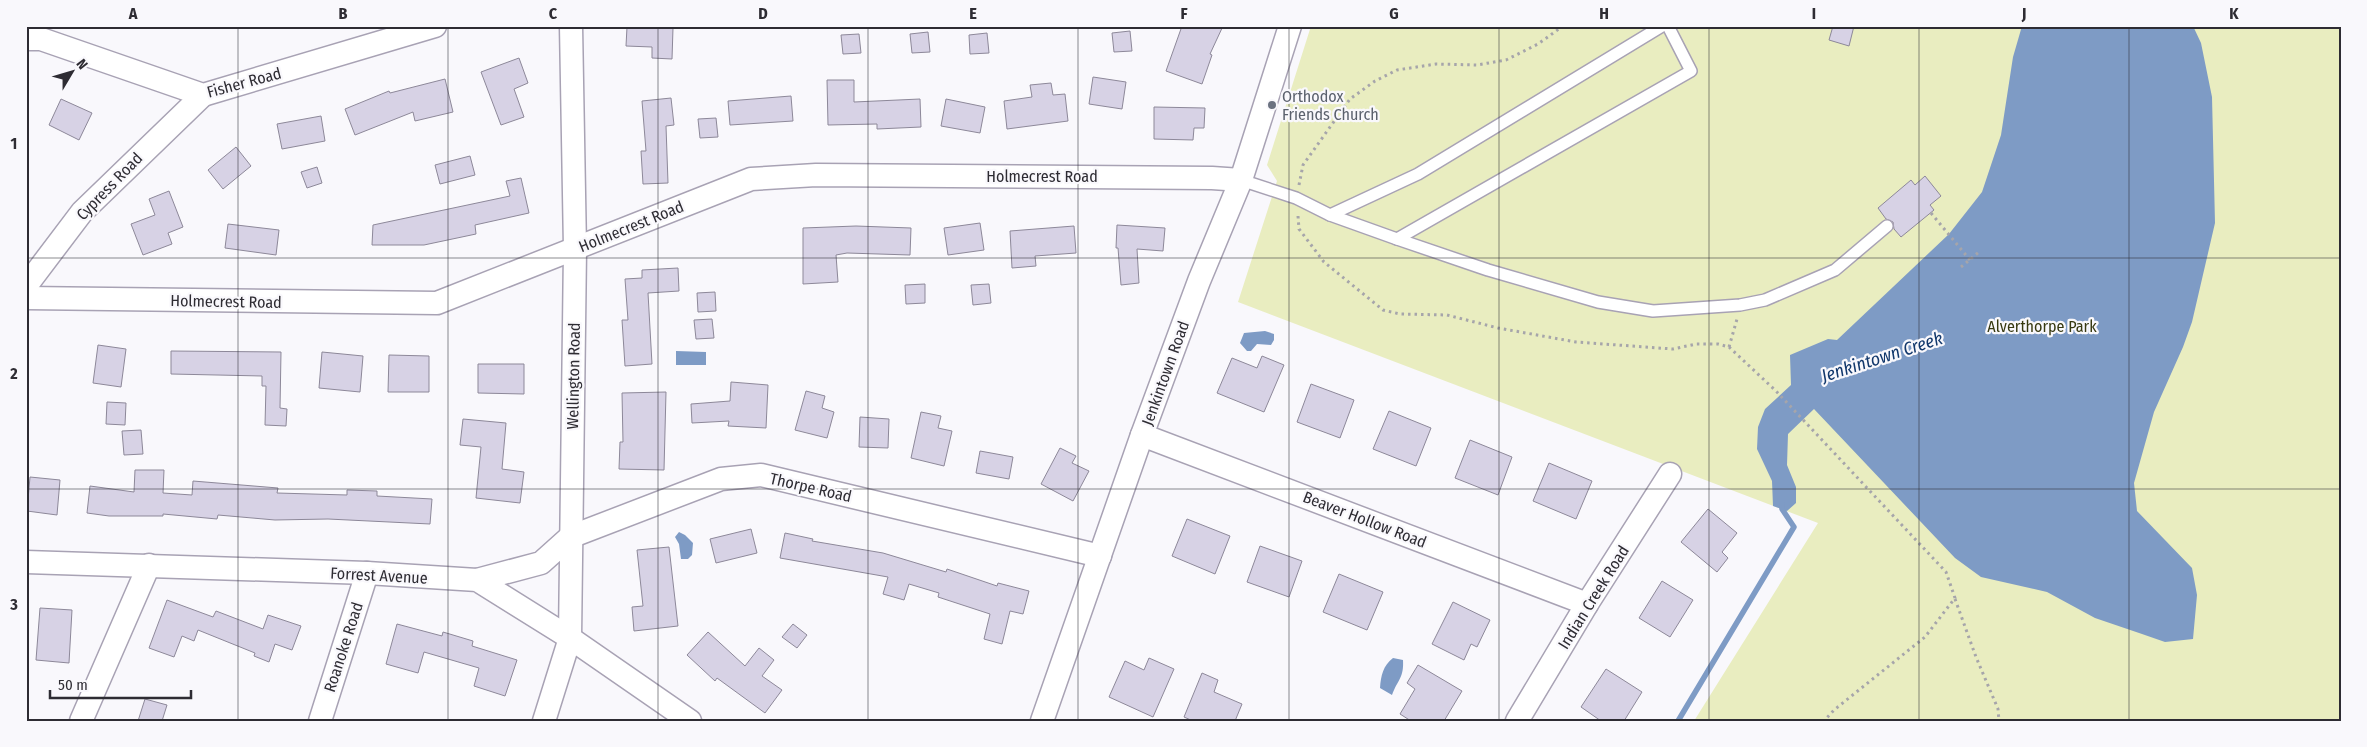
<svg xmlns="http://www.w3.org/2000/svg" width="2367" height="747" viewBox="0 0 2367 747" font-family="'Fira Sans Condensed',sans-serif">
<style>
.green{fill:#e9edc0}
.water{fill:#7e9bc5}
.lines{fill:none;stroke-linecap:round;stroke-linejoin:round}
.stream{stroke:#7e9bc5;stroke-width:5.5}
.building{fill:#d7d2e5;stroke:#8d8899}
.service-casing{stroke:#a8a2b4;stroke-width:14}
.minor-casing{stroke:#a8a2b4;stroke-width:25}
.path{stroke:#a6a5aa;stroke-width:3;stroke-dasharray:2.5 4;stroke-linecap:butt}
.service{stroke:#fff;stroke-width:11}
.minor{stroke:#fff;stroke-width:22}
.grid{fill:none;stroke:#2e2c33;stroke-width:1;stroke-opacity:0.55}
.worship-dot{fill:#6b7280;stroke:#f9f8fc;stroke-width:2}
.labels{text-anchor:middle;stroke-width:4.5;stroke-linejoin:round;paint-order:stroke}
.street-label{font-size:16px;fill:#2e2c33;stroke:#f9f8fc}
.worship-label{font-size:16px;fill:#5b616d;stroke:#f9f8fc;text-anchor:start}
.park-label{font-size:16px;fill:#373910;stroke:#f9f8fc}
.water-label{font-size:18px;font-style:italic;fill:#12386c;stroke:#f9f8fc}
.neatline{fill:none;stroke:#2e2c33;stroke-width:2}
.grid-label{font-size:16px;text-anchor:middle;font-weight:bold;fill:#2e2c33}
</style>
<rect width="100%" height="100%" fill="#f9f8fc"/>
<polygon class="green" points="1311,26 2341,26 2341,721 1694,721 1818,523 1238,302 1277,181 1267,165"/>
<g class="water">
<polygon points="2022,26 2193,26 2201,43 2212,97 2215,223 2192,322 2183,347 2154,412 2134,483 2137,511 2192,568 2197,595 2193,639 2165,642 2142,634 2095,618 2047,592 1981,577 1955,558 1814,409 1788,434 1787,465 1796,487 1796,503 1787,511 1773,506 1772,481 1757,449 1758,427 1765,409 1791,385 1790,355 1828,339 1837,340 1949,234 1982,192 2001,135 2013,57"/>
<polygon points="1265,331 1274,334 1274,340 1271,345 1257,344 1251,351 1247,351 1240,343 1244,333"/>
<polygon points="676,351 706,352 706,365 676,365"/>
<polygon points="679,532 685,535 693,543 692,555 688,559 681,559 679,544 675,537"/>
<path d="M1393,658L1403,660C1404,678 1398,679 1392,695L1380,688C1381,675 1383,666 1393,658Z"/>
</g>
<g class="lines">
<polyline class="stream" points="1678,721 1794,527 1782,509 1782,504"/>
</g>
<g class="building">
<polygon points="1182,26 1223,26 1210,54 1212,55 1202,84 1166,71"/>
<polygon points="1833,26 1854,26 1849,46 1829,40"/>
<polygon points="627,27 673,28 672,59 652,58 652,47 626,46"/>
<polygon points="1130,31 1132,51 1114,52 1112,33"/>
<polygon points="928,32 930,52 912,53 910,34"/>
<polygon points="987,33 989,53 970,54 969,35"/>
<polygon points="859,34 861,53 843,54 841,35"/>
<polygon points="519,58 528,83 514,89 524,117 501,125 481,72"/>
<polygon points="1093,77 1126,82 1122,109 1089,104"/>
<polygon points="445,79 453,112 415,121 413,112 355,135 345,109 389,91 390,93"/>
<polygon points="827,80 854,80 854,102 920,99 921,127 877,129 877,124 828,125"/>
<polygon points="1051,83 1053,95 1065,94 1068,121 1007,129 1004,101 1032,97 1030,85"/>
<polygon points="791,96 793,121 730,125 728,101"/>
<polygon points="671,98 674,125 666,126 668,183 643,184 641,151 646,151 642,101"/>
<polygon points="61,99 92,113 79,140 49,125"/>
<polygon points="946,99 985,107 980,133 941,126"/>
<polygon points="1154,107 1205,108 1204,128 1194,128 1193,140 1154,139"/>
<polygon points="321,116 325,141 282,149 277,124"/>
<polygon points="716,118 718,137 700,138 698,119"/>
<polygon points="236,147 251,166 223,189 208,170"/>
<polygon points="470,156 475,175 440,184 435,165"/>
<polygon points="317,167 322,183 307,188 301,172"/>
<polygon points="1925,176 1941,196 1930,205 1934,210 1901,237 1894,229 1893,222 1886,219 1878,208 1911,180 1915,185"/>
<polygon points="521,178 529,213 475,225 476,234 424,245 372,245 373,225 510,196 506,181"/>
<polygon points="169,191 183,227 168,233 172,244 143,255 131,224 155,215 149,199"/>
<polygon points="980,223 984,250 948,255 944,228"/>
<polygon points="228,224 279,230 276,255 225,248"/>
<polygon points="1117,225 1165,228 1163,251 1137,249 1139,283 1121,285 1118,248 1116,248"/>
<polygon points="856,226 911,228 910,255 847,253 836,255 838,282 803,284 803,228"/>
<polygon points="1074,226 1076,253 1035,256 1036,266 1012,268 1010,231"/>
<polygon points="678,268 679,291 648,293 652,364 625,366 622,320 628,320 625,279 642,278 642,270"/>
<polygon points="925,284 925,303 906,304 905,285"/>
<polygon points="989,284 991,303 973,305 971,285"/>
<polygon points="715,292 716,311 698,312 697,293"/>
<polygon points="712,319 714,338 696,339 694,320"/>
<polygon points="98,345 126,349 121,387 93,383"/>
<polygon points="171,351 281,352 280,408 287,409 286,426 265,425 266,386 262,386 262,376 171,374"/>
<polygon points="322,352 363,356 360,392 319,388"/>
<polygon points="389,355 429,356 429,392 388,392"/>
<polygon points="1262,356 1284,365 1264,412 1217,393 1232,358 1257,368"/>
<polygon points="478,364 524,364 524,394 478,393"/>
<polygon points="731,382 768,385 766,428 728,426 729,421 692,423 691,404 730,401"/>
<polygon points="1311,384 1354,400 1340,438 1297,422"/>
<polygon points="806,391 825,396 822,408 834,412 827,438 795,430"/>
<polygon points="666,392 664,470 619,469 620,442 623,442 622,393"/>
<polygon points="107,402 126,403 125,425 106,424"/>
<polygon points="1389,411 1431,428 1416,466 1373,449"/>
<polygon points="921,412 941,416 938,428 952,431 944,466 911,458"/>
<polygon points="860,417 889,419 888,448 859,447"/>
<polygon points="463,419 506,423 502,469 524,472 520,503 476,498 481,447 460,445"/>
<polygon points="141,430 143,454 124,455 122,431"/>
<polygon points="1470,440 1512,457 1498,495 1455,478"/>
<polygon points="1060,448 1076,456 1072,463 1089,471 1073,501 1041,484"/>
<polygon points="980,451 1013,457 1009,479 976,473"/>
<polygon points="1549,463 1592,481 1576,519 1533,501"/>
<polygon points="135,470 164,470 163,493 192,495 193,481 278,488 277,493 347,495 347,490 377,491 377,496 432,499 430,524 328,519 275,520 218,515 217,519 163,514 163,516 109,516 87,513 90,486 134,492"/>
<polygon points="30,477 60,480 57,515 27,511"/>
<polygon points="1708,509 1737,533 1722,552 1728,558 1717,572 1681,542"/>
<polygon points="1187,519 1230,536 1215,574 1172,556"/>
<polygon points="751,529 757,553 716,563 710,539"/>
<polygon points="785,533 813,539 812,541 883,553 946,572 947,569 997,586 998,583 1029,591 1023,614 1010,611 1002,644 984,639 990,614 938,597 939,593 909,584 904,600 883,594 888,577 780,558"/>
<polygon points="1260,546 1302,561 1289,597 1247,582"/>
<polygon points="669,547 678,626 634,631 632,607 643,606 637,550"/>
<polygon points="1339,574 1383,592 1367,630 1323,612"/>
<polygon points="1662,581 1693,600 1670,637 1639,618"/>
<polygon points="167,600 213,617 216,611 263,629 268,615 301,626 292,650 275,644 269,662 254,656 255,653 198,630 194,641 182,636 174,657 149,648"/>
<polygon points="1453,602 1490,620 1477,647 1471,644 1464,660 1432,644"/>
<polygon points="40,608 72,610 69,663 36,660"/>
<polygon points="397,624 442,636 443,632 473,641 472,646 517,660 505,696 474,686 479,668 424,652 418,673 386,664"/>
<polygon points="793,624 807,635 797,648 782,637"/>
<polygon points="708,632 745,666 759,648 774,660 762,676 782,690 765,713 717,678 715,681 687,655"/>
<polygon points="1149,658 1174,669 1153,717 1109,697 1125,661 1144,670"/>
<polygon points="1418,665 1462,691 1444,721 1411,721 1400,714 1415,689 1407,683"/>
<polygon points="1606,669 1642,692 1624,721 1601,721 1581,707"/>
<polygon points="1202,673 1218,680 1214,692 1242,704 1235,721 1193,721 1184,717"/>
<polygon points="145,699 167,705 162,721 138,721"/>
</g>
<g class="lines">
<defs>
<g id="service">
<polyline points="1241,180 1296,198 1330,215 1397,239 1488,270 1598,302 1653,311 1740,305 1765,300 1835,270 1887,226"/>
<polyline points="1330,215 1418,174 1662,26"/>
<polyline points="1397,239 1691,71 1668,26"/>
</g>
<g id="minor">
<polyline points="26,39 41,39 203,95 435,26"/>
<polyline points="26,286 82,212 203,95"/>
<polyline points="26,298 437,303 751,179 816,175 1212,178 1241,180"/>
<polyline points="1142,435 1587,604"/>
<polyline points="26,562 367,573 477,580 570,638 690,721"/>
<polyline points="477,580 541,563 570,537 721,479 761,475 1100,556"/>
<polyline points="81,721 149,565"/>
<polyline points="320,721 367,573"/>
<polyline points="544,721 570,638 575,249 571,26"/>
<polyline points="1042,721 1142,435 1199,281 1241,180 1290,26"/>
<polyline points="1517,721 1587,604 1670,474"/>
</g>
</defs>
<use href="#service" class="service-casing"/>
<use href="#minor" class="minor-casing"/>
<g class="path">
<polyline points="1299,185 1303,165 1350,99 1375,81 1397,70 1436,64 1477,65 1506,60 1538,44 1563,26"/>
<polyline points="1931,213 1970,260"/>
<polyline points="1298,216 1299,229 1324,262 1383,310 1400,314 1447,315 1498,328 1576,342 1673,349 1696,344 1718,344 1729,347 1776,391 1946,572 1955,598 1925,637 1834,710 1824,721"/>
<polyline points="1961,267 1979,252"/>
<polyline points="1729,347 1737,319"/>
<polyline points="1955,599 1976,657 1998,709 1999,721"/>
</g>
<use href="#service" class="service"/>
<use href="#minor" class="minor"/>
</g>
<path class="grid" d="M238,26V721M448,26V721M658,26V721M868,26V721M1078,26V721M1289,26V721M1499,26V721M1709,26V721M1919,26V721M2129,26V721M26,258H2341M26,489H2341"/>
<circle class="worship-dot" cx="1272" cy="105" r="5"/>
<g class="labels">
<g class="street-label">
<text transform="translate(244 82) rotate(-15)" y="6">Fisher Road</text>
<text x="1042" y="182">Holmecrest Road</text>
<text transform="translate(109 186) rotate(-46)" y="6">Cypress Road</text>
<text transform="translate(631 226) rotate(-22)" y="6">Holmecrest Road</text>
<text transform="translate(226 301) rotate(1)" y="6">Holmecrest Road</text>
<text transform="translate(1165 373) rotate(-70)" y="6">Jenkintown Road</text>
<text transform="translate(573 376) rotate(-89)" y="6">Wellington Road</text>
<text transform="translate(811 487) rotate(13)" y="6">Thorpe Road</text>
<text transform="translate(1365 519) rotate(21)" y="6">Beaver Hollow Road</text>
<text transform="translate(379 575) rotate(3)" y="6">Forrest Avenue</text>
<text transform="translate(1593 597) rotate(-58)" y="6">Indian Creek Road</text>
<text transform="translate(343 647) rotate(-72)" y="6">Roanoke Road</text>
</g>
<g class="worship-label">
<text x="1282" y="102">Orthodox<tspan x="1282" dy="18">Friends Church</tspan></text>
</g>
<g class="park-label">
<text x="2042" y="332">Alverthorpe Park</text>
</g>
<g class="water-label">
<text transform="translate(1882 357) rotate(-18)" y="6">Jenkintown Creek</text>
</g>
</g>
<rect width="2367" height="747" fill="none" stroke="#f9f8fc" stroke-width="55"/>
<g transform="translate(72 72) rotate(52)" stroke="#f9f8fc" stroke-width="4" paint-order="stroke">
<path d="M0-4L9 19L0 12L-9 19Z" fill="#2e2c33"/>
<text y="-8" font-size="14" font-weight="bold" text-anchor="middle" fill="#2e2c33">N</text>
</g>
<path d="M50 690v8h141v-8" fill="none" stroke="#2e2c33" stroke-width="2.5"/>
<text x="58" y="690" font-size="15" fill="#2e2c33" stroke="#f9f8fc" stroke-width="4" paint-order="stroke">50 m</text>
<rect x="28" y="28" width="2312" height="692" class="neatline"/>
<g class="grid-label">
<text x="133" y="19">A</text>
<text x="343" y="19">B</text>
<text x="553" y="19">C</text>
<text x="763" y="19">D</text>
<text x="973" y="19">E</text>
<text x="1184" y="19">F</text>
<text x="1394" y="19">G</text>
<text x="1604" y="19">H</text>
<text x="1814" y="19">I</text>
<text x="2024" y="19">J</text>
<text x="2234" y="19">K</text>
<text x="14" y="149">1</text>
<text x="14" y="379">2</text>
<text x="14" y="610">3</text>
</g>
</svg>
